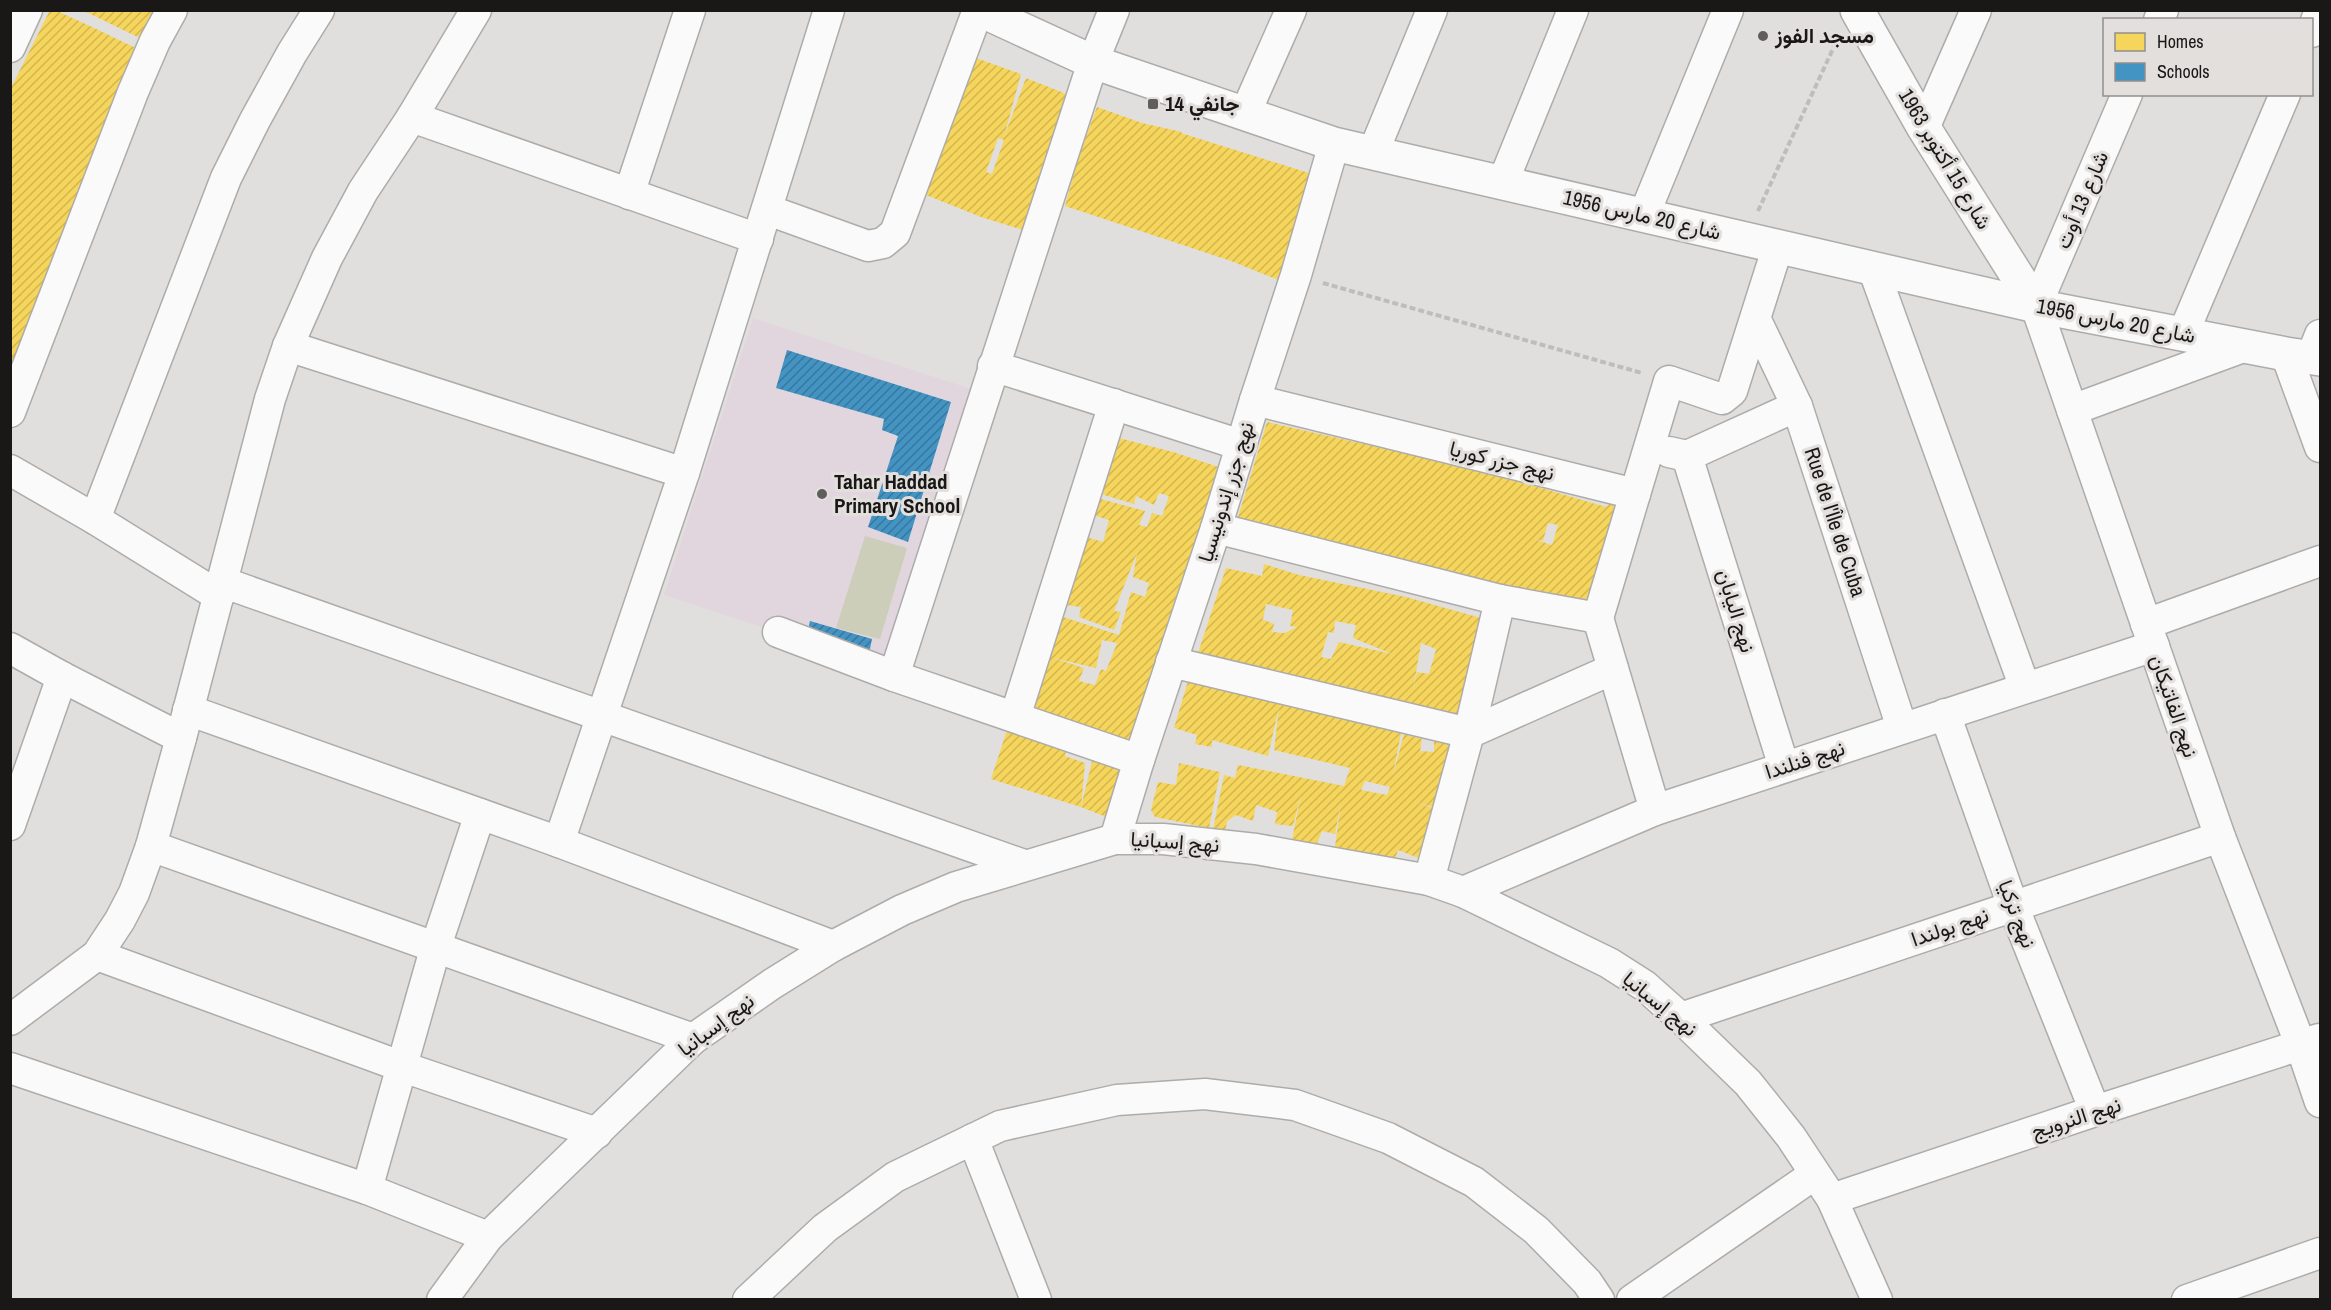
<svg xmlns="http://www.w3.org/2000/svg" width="2331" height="1310" viewBox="0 0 2331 1310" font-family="'Archivo Narrow',Vazirmatn,sans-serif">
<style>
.education{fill:#e2d6de}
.green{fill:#ccceba}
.homes{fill:url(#homes-hatch);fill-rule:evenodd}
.schools{fill:url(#schools-hatch)}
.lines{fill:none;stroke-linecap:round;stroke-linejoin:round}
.minor-casing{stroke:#adacaa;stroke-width:33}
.tertiary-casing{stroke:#adacaa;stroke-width:36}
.path{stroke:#bebdbd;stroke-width:4;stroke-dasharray:6 3;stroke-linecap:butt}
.minor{stroke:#fafafa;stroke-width:30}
.tertiary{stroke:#fafafa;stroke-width:33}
.poi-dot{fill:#5f5e5c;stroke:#e2dfdc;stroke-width:2}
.labels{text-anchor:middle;stroke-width:6;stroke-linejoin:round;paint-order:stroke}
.poi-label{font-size:21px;font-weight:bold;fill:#191817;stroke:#e2dfdc;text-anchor:start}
.street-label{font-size:21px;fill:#191817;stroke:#e2dfdc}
</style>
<defs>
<pattern id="homes-hatch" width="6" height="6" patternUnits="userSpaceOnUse" patternTransform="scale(1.5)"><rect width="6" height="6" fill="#f6d55c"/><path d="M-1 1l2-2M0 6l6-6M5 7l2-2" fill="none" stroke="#d2b64f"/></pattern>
<pattern id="schools-hatch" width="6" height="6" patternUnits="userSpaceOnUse" patternTransform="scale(1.5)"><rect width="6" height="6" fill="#4393c3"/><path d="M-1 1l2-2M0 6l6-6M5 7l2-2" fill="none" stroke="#37779d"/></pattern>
</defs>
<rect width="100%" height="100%" fill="#e1dfdd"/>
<polygon class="education" points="753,318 981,392 889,669 664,595"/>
<polygon class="green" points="865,536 907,548 880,639 836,628"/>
<g class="homes">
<polygon points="50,10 55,10 92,27 140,50 10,411 10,90"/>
<polygon points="82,10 167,10 148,42"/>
<path d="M976,58L1021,74L1004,137L1026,78L1074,97L1033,233L981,217L926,195ZM998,138L1004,140L992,174L986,172Z"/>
<polygon points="1097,107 1142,123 1182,132 1181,133 1312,174 1281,281 1231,261 1065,206 1078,159"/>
<path d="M1267,422L1483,471L1606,507L1610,503L1619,505L1588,609L1235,527ZM1548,523L1558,525L1552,545L1534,539L1543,541Z"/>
<path d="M1119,438L1173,452L1225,469L1133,746L1027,712L1060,616L1119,635L1131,592L1145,597L1149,583L1133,577L1137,553L1114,611L1121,612L1114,630L1079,617L1081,607L1066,605L1086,537L1103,542L1109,520L1093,515L1097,498L1145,511L1139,525L1147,527L1152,513L1162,516L1169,496L1159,493L1154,505L1136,496L1134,504L1101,494ZM1102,640L1117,643L1106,671L1101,669L1095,685L1079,681L1084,668L1053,658L1096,668Z"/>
<path d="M1264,564L1299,575L1406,597L1488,620L1462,728L1195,662L1226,568L1262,576ZM1266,604L1293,610L1290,626L1297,627L1285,633L1272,632L1274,624L1257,617L1263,619ZM1335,621L1356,625L1353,638L1392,654L1339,642L1331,659L1321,657L1328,632L1334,633ZM1421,643L1436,649L1429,674L1417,672L1413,690Z"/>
<path d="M1188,681L1279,704L1402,728L1393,775L1404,734L1422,739L1420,751L1434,752V737L1458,742L1444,810L1413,802L1433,808L1421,859L1398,850L1393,865L1334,854L1341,803L1335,834L1322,831L1314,851L1290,850L1301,794L1293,826L1275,824L1277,812L1256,805L1253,821L1236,815L1227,821L1223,845L1210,844L1224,775L1235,778L1238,765L1344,786L1350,768L1274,750L1279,707L1268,756L1212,740V747L1195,744L1197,735L1174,728ZM1365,781L1390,787L1387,795L1361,790Z"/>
<polygon points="1008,727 1067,746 1065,756 1085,763 1081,807 991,779"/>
<polygon points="1093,757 1122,768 1109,818 1081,807"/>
<polygon points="1179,763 1220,772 1209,828 1155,817 1151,810 1158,782 1176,785"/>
</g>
<g class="schools">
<polygon points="787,350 951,402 908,542 868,527 898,436 882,430 884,419 776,388"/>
<polygon points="810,621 872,639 868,658 805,642"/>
</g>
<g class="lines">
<defs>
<g id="minor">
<polyline points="2159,20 2163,10"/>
<polyline points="2312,32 2320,10"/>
<polyline points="10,47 27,10"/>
<polyline points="2127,94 2036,306 2220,837 2301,1046 2320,1102"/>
<polyline points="1245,114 1291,10"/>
<polyline points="412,117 758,239"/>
<polyline points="1924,128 1976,10"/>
<polyline points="1373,153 1432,10"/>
<polyline points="1503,182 1573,10"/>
<polyline points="629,194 690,10"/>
<polyline points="768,210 868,246 883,243 895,233 978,10"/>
<polyline points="1644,215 1728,10"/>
<polyline points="1873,268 2025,688"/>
<polyline points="1756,320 1797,406 1902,728"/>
<polyline points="2183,334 2285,94"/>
<polyline points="288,346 684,473"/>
<polyline points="2286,354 2320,447"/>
<polyline points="2311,358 2320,335"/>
<polyline points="993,366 1241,445"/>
<polyline points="1255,400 1635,494 1669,381 1722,399 1732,391 1778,246"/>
<polyline points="2072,410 2246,346"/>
<polyline points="10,412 133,92 155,41 172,10"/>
<polyline points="1669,452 1687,456 1797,406"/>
<polyline points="1687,456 1784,767"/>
<polyline points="10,470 95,519 219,596"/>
<polyline points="95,519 226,178 255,120 292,53 319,10"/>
<polyline points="1216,528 1500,600 1598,618 1635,494"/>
<polyline points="222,582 1024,865"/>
<polyline points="1598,618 1655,810"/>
<polyline points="2146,624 2320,561"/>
<polyline points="778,632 894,676 1139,760"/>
<polyline points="10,648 62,677 181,738"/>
<polyline points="1171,662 1469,733 1500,600"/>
<polyline points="894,676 1093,62 1114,10"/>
<polyline points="188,710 559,842 833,946"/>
<polyline points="1945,714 2013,906 2095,1111"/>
<polyline points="1015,717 1114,404"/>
<polyline points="10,825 62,677"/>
<polyline points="1115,839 1139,760 1216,528 1255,400 1296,275 1334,144"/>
<polyline points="559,842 684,473 829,10"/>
<polyline points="151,846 693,1039"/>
<polyline points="1429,880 1469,733 1613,669"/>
<polyline points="1463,892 1655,810 2154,646"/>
<polyline points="97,955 403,1067 597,1133"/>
<polyline points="1681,1018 2220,837"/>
<polyline points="10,1020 97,955 120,920 134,893 151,846 181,738 270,399 288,346 327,258 363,191 412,117 476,10"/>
<polyline points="10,1068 367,1189 488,1237"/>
<polyline points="973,1139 1036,1300"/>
<polyline points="367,1189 436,946 480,814"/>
<polyline points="1832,1199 2095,1111 2319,1039"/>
<polyline points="442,1300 488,1237 693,1039 772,984 833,946 902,910 956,887 1115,839 1163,839 1256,849 1429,880 1463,892 1609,963 1645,986 1681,1018 1748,1083 1791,1137 1832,1199 1877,1300"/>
<polyline points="748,1300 825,1228 895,1177 1000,1126 1117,1100 1205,1094 1295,1105 1388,1138 1474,1182 1536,1230 1587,1282 1599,1300"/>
<polyline points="1632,1300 1815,1174"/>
<polyline points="2187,1300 2320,1253"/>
</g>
<g id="tertiary">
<polyline points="980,10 1093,62 1334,144 2036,306 2286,354 2320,359"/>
<polyline points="1857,10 1924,128 2036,306"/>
</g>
</defs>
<use href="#minor" class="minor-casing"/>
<use href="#tertiary" class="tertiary-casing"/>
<g class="path">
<polyline points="1758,211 1838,38"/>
<polyline points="1323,283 1642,373"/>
</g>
<use href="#minor" class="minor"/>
<use href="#tertiary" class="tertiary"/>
</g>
<g class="poi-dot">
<circle cx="1763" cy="36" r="6"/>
<rect x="1147" y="98" width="12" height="12" rx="3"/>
<circle cx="822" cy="494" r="6"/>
</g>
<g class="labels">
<g class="poi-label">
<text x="1775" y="43">مسجد الفوز</text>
<text x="1165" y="111">14 جانفي</text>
<text x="834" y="489">Tahar Haddad<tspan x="834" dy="24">Primary School</tspan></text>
</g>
<g class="street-label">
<text transform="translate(1945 159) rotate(59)" y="7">شارع 15 أكتوبر 1963</text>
<text transform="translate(2082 200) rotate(-67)" y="7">شارع 13 أوت</text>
<text transform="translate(1642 215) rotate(13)" y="7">شارع 20 مارس 1956</text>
<text transform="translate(2116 321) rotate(11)" y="7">شارع 20 مارس 1956</text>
<text transform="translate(1502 461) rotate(14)" y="7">نهج جزر كوريا</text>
<text transform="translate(1226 492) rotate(-73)" y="7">نهج جزر إندونيسيا</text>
<text transform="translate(1835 522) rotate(72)" y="7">Rue de l'Île de Cuba</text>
<text transform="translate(1736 611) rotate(73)" y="7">نهج اليابان</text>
<text transform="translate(2174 706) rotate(71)" y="7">نهج الفاتيكان</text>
<text transform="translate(1805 760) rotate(-18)" y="7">نهج فنلندا</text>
<text transform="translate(1175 842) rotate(4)" y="7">نهج إسبانيا</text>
<text transform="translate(2017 914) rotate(69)" y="7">نهج تركيا</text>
<text transform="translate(1950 927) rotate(-19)" y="7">نهج بولندا</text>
<text transform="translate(1660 1004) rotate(39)" y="7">نهج إسبانيا</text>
<text transform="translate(716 1025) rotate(-37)" y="7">نهج إسبانيا</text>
<text transform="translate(2076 1118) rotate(-18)" y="7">نهج النرويج</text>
</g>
</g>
<rect width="2331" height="1310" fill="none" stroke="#191817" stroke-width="24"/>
<rect x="2103" y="18" width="210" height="78" fill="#e2dfdc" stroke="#928f8d" stroke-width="1.5"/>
<rect x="2115" y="33" width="30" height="18" fill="#f6d55c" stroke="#928f8d" stroke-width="1.5"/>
<text x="2157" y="48" font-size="18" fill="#191817">Homes</text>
<rect x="2115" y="63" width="30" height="18" fill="#4393c3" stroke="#928f8d" stroke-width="1.5"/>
<text x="2157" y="78" font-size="18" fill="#191817">Schools</text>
</svg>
